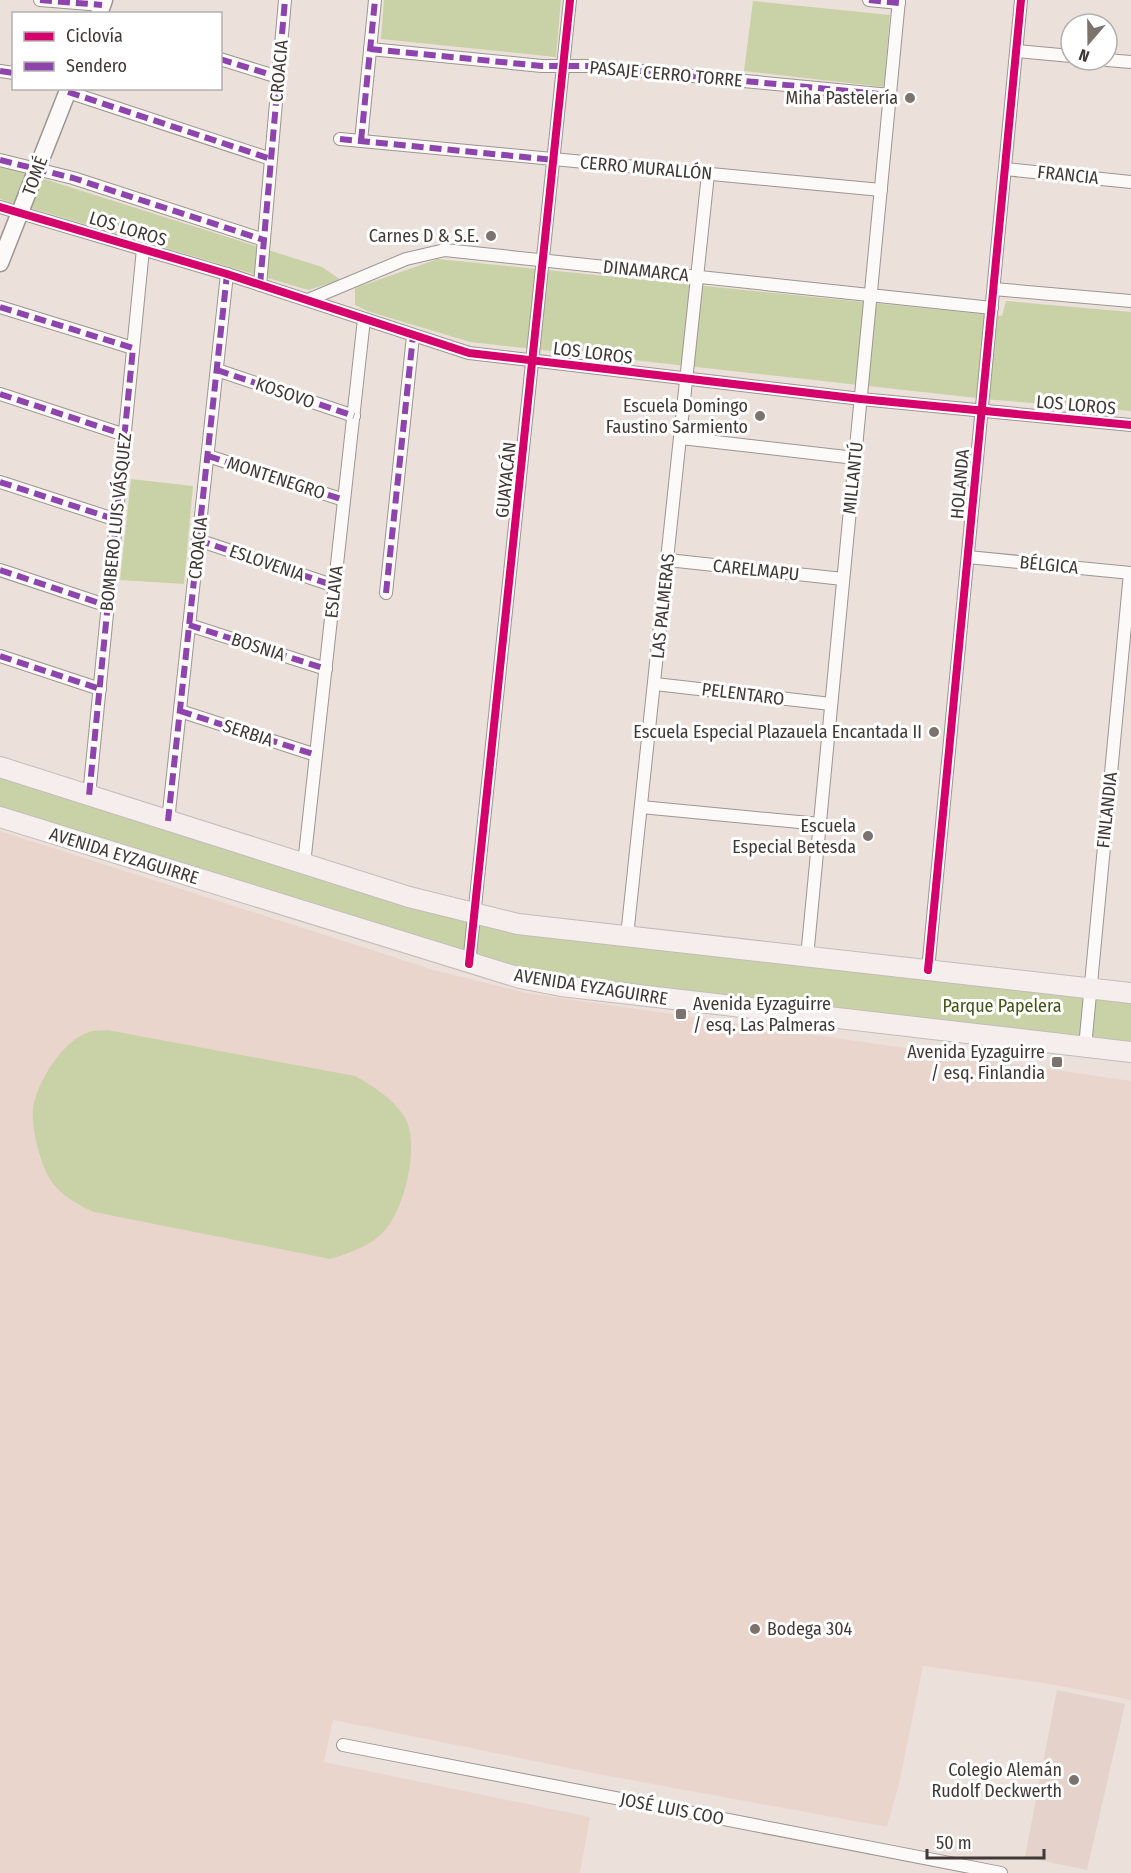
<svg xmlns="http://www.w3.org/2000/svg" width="1131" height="1873" viewBox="0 0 1131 1873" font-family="'Fira Sans Condensed',sans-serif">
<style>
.built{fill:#ead5cd}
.education{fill:#e4d2cb}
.green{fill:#c9d2a7}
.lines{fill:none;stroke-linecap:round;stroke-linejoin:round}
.street-casing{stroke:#9d9591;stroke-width:14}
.secondary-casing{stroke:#9d9591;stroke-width:19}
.primary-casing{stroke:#c3bdba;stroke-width:22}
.street{stroke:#fcfaf9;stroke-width:12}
.secondary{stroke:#fcfaf9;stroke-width:16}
.primary{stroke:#f6eeed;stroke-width:20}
.quiet{stroke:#8e44ad;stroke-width:6;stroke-dasharray:12 6;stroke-linecap:butt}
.cycleway-casing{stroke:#fff;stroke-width:11}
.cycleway{stroke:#d6006c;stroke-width:8}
.poi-dot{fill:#7c736f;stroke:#fff;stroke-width:2}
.labels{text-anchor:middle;stroke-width:6;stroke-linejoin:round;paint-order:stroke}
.street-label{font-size:18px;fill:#413936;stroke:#fff}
.poi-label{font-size:18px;fill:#413936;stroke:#fff;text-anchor:end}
.park-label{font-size:18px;fill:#425416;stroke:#fff}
</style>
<rect width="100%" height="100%" fill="#ebe0da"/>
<polygon class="built" points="0,831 434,970 527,993 1131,1081 1131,1700 1050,1684 923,1666 899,1784 887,1827 598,1774 333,1720 324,1762 590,1817 580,1873 0,1873"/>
<polygon class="education" points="1057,1690 1125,1704 1087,1870 1025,1857"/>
<g class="green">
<polygon points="384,0 561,0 556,57 381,39"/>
<polygon points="753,1 890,15 884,87 744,71"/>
<polygon points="0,165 322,267 341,280 308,290 0,199"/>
<polygon points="438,259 1002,316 1006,301 1131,312 1131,411 995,400 470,342 367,311 355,305 355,288"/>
<polygon points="131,479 193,486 184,584 120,580"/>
<polygon points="0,774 444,914 1131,999 1131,1043 558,977 494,961 0,809"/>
<path d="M107,1030L355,1076C373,1086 392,1098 404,1116C421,1142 405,1207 386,1229C372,1246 349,1253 330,1259L94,1212C76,1204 58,1194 48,1176C39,1158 31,1128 33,1108C37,1082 63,1040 89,1032C94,1030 102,1031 107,1030Z"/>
</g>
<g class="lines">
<defs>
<g id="street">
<polyline points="40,0 102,5"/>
<polyline points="869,0 899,3"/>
<polyline points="370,49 542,66 589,66 890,95"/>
<polyline points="1017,51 1071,56"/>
<polyline points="220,59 278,77"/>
<polyline points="1107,60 1131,62"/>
<polyline points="0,71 14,73"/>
<polyline points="68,92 271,159"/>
<polyline points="340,139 881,190"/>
<polyline points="361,141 375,0"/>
<polyline points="0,160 73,178 264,240"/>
<polyline points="1005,169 1131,182"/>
<polyline points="0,207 227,274 469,353 861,399 1131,425"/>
<polyline points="260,285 285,0"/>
<polyline points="994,289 1131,301"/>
<polyline points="308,300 406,259 445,250 992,308"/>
<polyline points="0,307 133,348"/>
<polyline points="217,370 354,416"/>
<polyline points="0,394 125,435"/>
<polyline points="681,438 855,458"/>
<polyline points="208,456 344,500"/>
<polyline points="0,482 117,520"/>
<polyline points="198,540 335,586"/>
<polyline points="968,557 1131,573"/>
<polyline points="668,560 843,579"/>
<polyline points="0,570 108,606"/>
<polyline points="386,593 413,336"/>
<polyline points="189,625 326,669"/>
<polyline points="0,656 100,689"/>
<polyline points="655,684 831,704"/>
<polyline points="180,711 316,755"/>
<polyline points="89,796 143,249"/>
<polyline points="641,807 820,824"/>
<polyline points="168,821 227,274"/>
<polyline points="304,864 364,319"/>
<polyline points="627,936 708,174"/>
<polyline points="807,957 899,0"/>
<polyline points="469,964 570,0"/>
<polyline points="928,970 1021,0"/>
<polyline points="1085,1047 1130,573"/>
<polyline points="343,1745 1001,1873"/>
</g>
<g id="secondary">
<polyline points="99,14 104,0"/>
<polyline points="0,263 69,88"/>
</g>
<g id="primary">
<polyline points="0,767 409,897 518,924 1131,993"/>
<polyline points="0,817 520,978 561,986 1131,1052"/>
</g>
</defs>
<use href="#street" class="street-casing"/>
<use href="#secondary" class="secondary-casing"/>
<use href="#primary" class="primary-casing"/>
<use href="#street" class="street"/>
<use href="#secondary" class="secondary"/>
<use href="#primary" class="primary"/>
<g class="quiet">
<polyline points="40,0 102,5"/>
<polyline points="869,0 899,3"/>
<polyline points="370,49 542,66 589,66 890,95"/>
<polyline points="220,59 278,77"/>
<polyline points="0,71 14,73"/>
<polyline points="68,92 271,159"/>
<polyline points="340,139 555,160"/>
<polyline points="361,141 375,0"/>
<polyline points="0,160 73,178 264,240"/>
<polyline points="260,285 285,0"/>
<polyline points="0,307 133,348 89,796"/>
<polyline points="217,370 354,416"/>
<polyline points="0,394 125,435"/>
<polyline points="208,456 344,500"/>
<polyline points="0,482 117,520"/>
<polyline points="198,540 335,586"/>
<polyline points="0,570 108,606"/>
<polyline points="386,593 413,336"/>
<polyline points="189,625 326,669"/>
<polyline points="0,656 100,689"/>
<polyline points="180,711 316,755"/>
<polyline points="168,821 227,274"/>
</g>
<defs>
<g id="cycleway">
<polyline points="0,207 227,274 469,353 861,399 1131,425"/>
<polyline points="469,964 570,0"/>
<polyline points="928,970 1021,0"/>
</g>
</defs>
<use href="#cycleway" class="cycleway-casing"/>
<use href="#cycleway" class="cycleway"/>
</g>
<g class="poi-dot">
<circle cx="910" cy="98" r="6"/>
<circle cx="491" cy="236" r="6"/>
<circle cx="760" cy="416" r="6"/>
<circle cx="934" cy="732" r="6"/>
<circle cx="868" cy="836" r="6"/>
<rect x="675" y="1008" width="12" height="12" rx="3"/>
<rect x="1051" y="1056" width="12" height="12" rx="3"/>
<circle cx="755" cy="1629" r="6"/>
<circle cx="1074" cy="1780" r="6"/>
</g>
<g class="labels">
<g class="street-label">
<text transform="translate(279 71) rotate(-85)" y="6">CROACIA</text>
<text transform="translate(666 74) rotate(5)" y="6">PASAJE CERRO TORRE</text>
<text transform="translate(646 168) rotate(5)" y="6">CERRO MURALLÓN</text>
<text transform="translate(1068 175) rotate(6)" y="6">FRANCIA</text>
<text transform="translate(35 176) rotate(-69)" y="6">TOMÉ</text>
<text transform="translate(128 229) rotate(17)" y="6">LOS LOROS</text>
<text transform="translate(646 271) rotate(6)" y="6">DINAMARCA</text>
<text transform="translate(593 353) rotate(7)" y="6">LOS LOROS</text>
<text transform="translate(285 393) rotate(19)" y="6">KOSOVO</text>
<text transform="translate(1076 405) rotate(5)" y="6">LOS LOROS</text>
<text transform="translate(276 478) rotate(18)" y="6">MONTENEGRO</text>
<text transform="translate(853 478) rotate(-84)" y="6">MILLANTÚ</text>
<text transform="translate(506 480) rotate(-84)" y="6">GUAYACÁN</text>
<text transform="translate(960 484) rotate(-85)" y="6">HOLANDA</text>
<text transform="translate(116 522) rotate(-84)" y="6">BOMBERO LUIS VÁSQUEZ</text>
<text transform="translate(198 548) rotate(-84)" y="6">CROACIA</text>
<text transform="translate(267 563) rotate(19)" y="6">ESLOVENIA</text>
<text transform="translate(1049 565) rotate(6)" y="6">BÉLGICA</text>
<text transform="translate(756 570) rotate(6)" y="6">CARELMAPU</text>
<text transform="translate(334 592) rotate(-84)" y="6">ESLAVA</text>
<text transform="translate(663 606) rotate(-84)" y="6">LAS PALMERAS</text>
<text transform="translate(258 647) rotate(18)" y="6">BOSNIA</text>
<text transform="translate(743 694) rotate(7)" y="6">PELENTARO</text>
<text transform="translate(248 733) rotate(18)" y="6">SERBIA</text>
<text transform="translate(1107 810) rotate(-84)" y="6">FINLANDIA</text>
<text transform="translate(124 856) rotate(17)" y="6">AVENIDA EYZAGUIRRE</text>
<text transform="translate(591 987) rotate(9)" y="6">AVENIDA EYZAGUIRRE</text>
<text transform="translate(672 1809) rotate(11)" y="6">JOSÉ LUIS COO</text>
</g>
<g class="poi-label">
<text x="898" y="104">Miha Pastelería</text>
<text x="479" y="242">Carnes D &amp; S.E.</text>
<text x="748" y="412">Escuela Domingo<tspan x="748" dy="21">Faustino Sarmiento</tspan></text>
<text x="922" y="738">Escuela Especial Plazauela Encantada II</text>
<text x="856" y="832">Escuela<tspan x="856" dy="21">Especial Betesda</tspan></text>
<text x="693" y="1010" text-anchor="start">Avenida Eyzaguirre<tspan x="693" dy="21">/ esq. Las Palmeras</tspan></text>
<text x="1045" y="1058">Avenida Eyzaguirre<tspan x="1045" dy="21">/ esq. Finlandia</tspan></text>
<text x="767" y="1635" text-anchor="start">Bodega 304</text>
<text x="1062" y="1776">Colegio Alemán<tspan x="1062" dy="21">Rudolf Deckwerth</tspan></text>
</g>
<g class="park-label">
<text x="1002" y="1012">Parque Papelera</text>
</g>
</g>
<rect x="12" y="12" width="210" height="78" fill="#ffffff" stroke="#b3b0af" stroke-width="1.5"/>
<rect x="24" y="32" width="30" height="9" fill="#d6006c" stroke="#b3b0af" stroke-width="1.5"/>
<text x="66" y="42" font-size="18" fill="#413936">Ciclovía</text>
<rect x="24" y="62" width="30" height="9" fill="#8e44ad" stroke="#b3b0af" stroke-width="1.5"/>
<text x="66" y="72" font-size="18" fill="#413936">Sendero</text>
<g transform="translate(1089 42) rotate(200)"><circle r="28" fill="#ffffff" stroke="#b3b0af" stroke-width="1.5"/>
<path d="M0-4.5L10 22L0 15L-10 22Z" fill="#7c736f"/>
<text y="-9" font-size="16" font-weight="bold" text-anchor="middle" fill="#413936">N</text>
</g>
<path d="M927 1849v9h117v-9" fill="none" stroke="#413936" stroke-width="3"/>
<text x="936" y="1849" font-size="18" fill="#413936" stroke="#ffffff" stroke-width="4.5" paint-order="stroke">50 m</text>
</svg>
